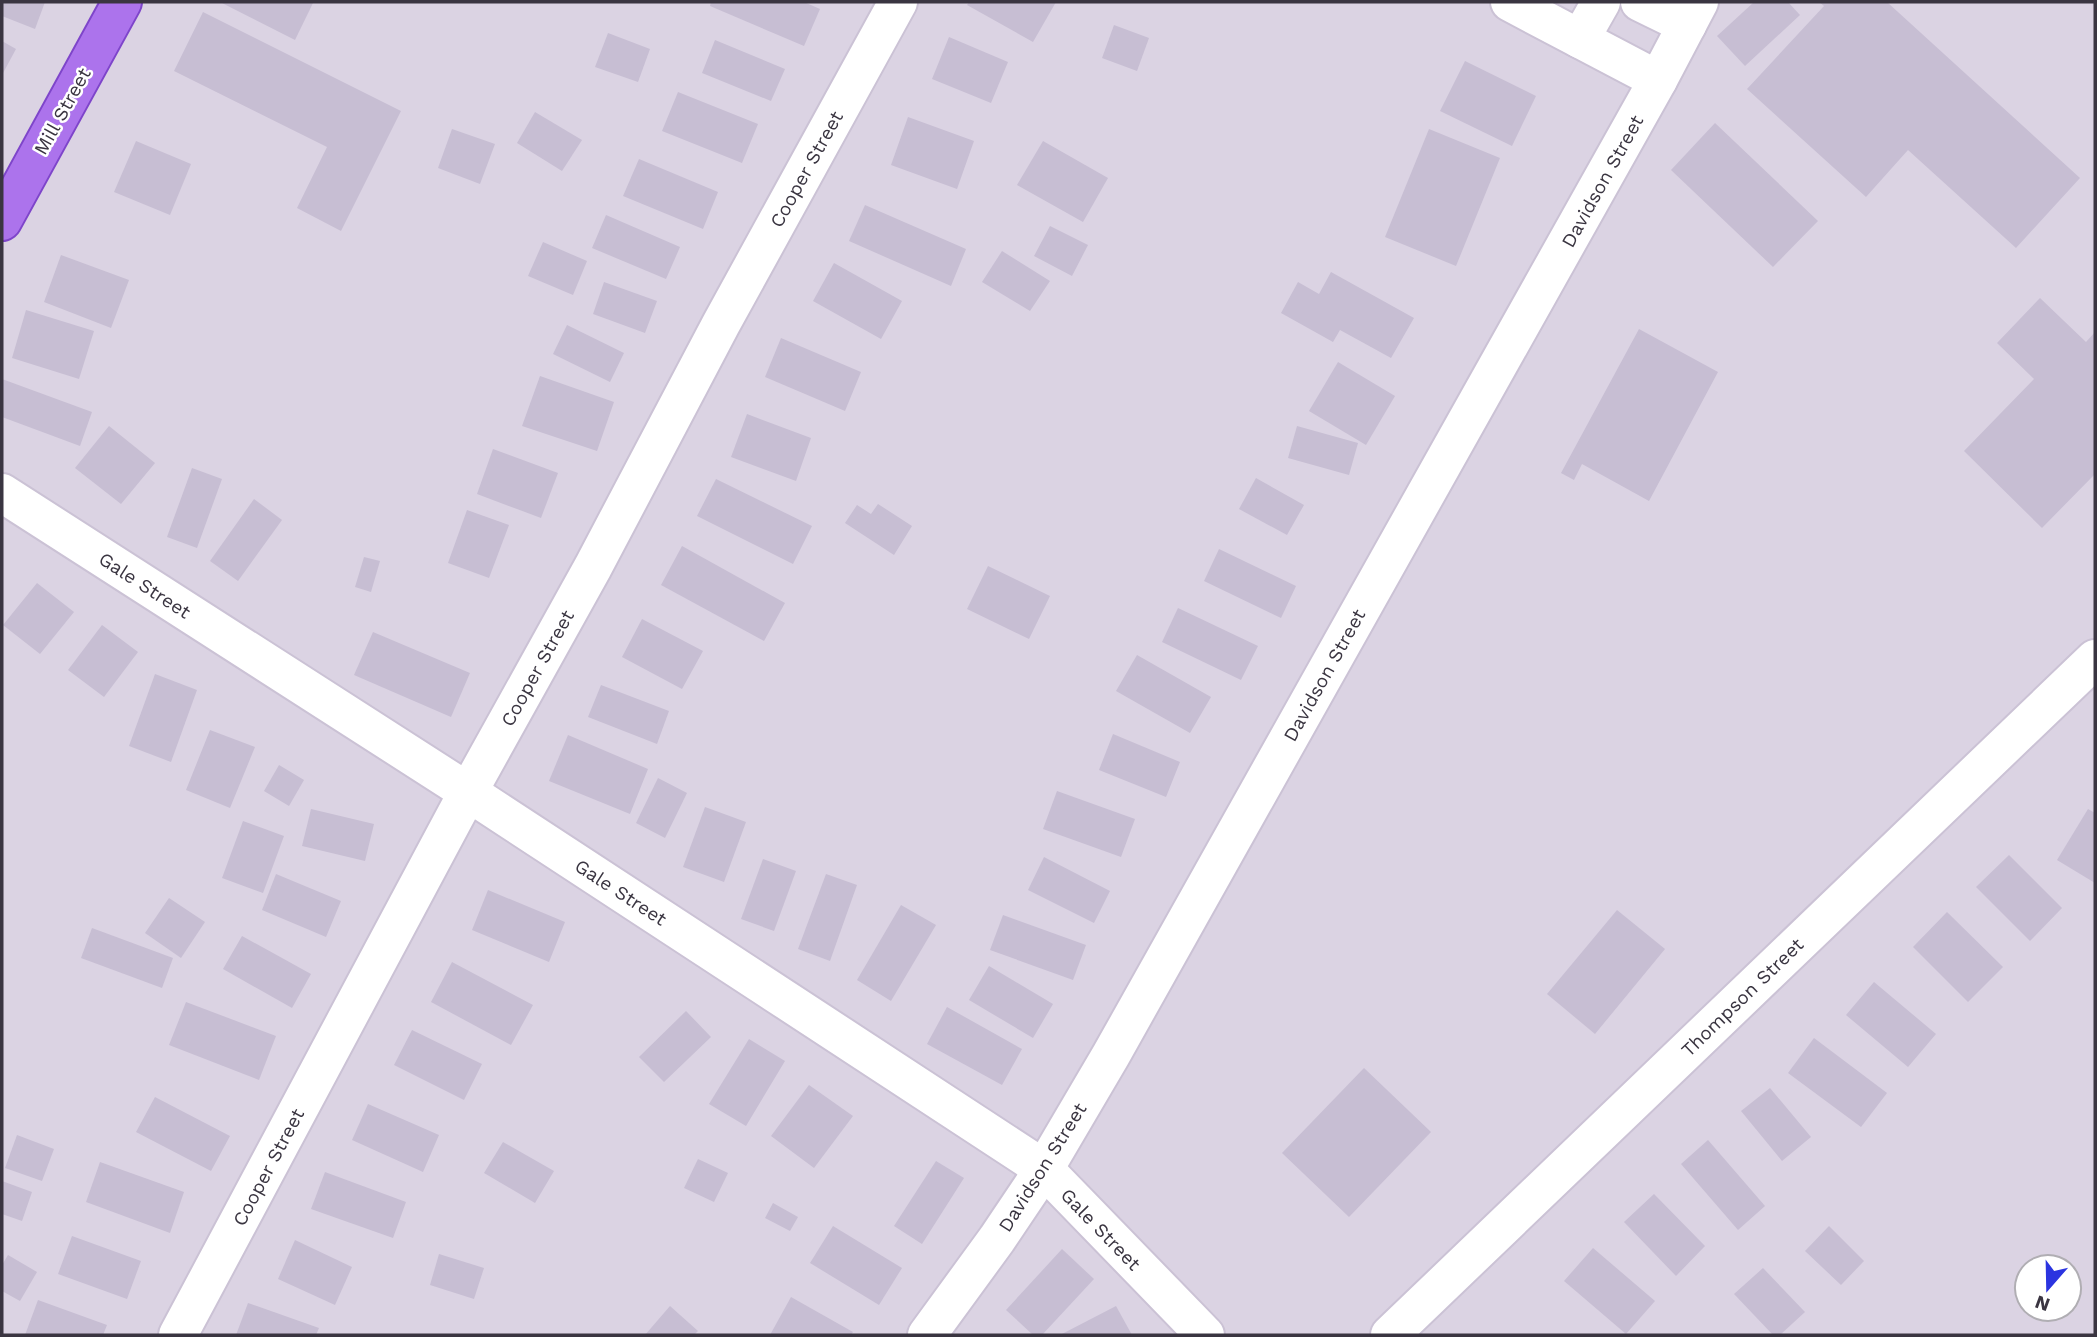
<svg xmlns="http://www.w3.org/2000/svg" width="2097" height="1337" viewBox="0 0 2097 1337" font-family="'Work Sans',sans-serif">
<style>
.residential{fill:#dbd3e3;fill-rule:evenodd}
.building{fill:#c7bed3}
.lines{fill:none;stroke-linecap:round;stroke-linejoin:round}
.minor-casing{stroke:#cbc2d5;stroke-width:42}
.highway-casing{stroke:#7e45ca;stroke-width:42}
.minor{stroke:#fff;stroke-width:38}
.highway{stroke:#ac73ec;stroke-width:38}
.labels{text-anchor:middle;stroke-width:5;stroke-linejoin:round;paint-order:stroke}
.street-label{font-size:19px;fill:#3a3541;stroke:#fff}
</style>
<rect width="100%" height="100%" fill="#eae4f0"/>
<path class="residential" d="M2,2H2095V1335H2ZM2027,1267H2069V1309H2027Z"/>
<g class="building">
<polygon points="2,2 45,2 35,29 2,16"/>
<polygon points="220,2 311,2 313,3 295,40"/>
<polygon points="711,2 804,2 820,9 804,46 710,6"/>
<polygon points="969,2 1056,2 1033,42 967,5"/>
<polygon points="1754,2 1788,2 1800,15 1745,66 1717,36"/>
<polygon points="1819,2 1887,2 2080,178 2016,248 1908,150 1866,197 1747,89 1824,6"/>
<polygon points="203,12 401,111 341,231 297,208 327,147 174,71"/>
<polygon points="1114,25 1149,38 1137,71 1102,58"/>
<polygon points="608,33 650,49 638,82 595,67"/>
<polygon points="949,37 1008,62 991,103 932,79"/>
<polygon points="715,40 785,69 771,101 702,73"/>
<polygon points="2,41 16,49 2,75"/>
<polygon points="1465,61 1536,96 1512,146 1440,111"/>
<polygon points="678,92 758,124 742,163 662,131"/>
<polygon points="535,112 582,140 562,171 517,143"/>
<polygon points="908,117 974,141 957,189 891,165"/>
<polygon points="1715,123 1818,221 1773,267 1671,170"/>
<polygon points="452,129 495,144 480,184 438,168"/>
<polygon points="1429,129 1500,158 1456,266 1385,237"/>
<polygon points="136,141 191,164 170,215 114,192"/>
<polygon points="1043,141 1108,178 1083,222 1017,185"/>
<polygon points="639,159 718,192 703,229 623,196"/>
<polygon points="865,205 966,249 951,286 849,241"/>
<polygon points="606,215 680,247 666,279 592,248"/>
<polygon points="1050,226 1088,245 1072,276 1034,256"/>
<polygon points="543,242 587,261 573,295 528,276"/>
<polygon points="1002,251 1050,281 1030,311 982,282"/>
<polygon points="61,255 129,280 111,328 44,302"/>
<polygon points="834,263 902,301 881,339 813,301"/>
<polygon points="1331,272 1414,318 1391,358 1340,330 1333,342 1281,313 1298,282 1319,294"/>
<polygon points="604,282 657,301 645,333 593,314"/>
<polygon points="2040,298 2086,342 2095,332 2095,474 2042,528 1964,451 2034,379 1997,343"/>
<polygon points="26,310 94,331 79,379 12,358"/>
<polygon points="567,325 624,353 610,382 553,354"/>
<polygon points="1639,329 1718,372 1649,501 1582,464 1574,480 1561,473"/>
<polygon points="781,338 861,372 845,411 765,377"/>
<polygon points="1338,362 1395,396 1366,445 1309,411"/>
<polygon points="540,376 614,402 597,451 522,426"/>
<polygon points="2,379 92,412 80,446 2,417"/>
<polygon points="747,414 811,438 796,481 731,457"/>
<polygon points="109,426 155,463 121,504 75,468"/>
<polygon points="1297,426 1358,443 1349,475 1288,458"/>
<polygon points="493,449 558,473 541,518 477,494"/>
<polygon points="192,468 222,479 197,548 167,537"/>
<polygon points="1256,478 1304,505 1287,535 1239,509"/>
<polygon points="716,479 812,526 793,564 697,516"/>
<polygon points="254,499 282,520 238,581 210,561"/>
<polygon points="878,504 912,526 894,555 845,523 857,505 871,514"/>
<polygon points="467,510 509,525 489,578 448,563"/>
<polygon points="682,546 785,603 764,641 661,585"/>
<polygon points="1219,549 1296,586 1281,618 1204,581"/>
<polygon points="364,557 380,561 371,592 355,587"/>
<polygon points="988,566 1050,596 1029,639 967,609"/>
<polygon points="37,583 74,612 40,654 3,625"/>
<polygon points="1178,608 1258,646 1241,680 1162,642"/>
<polygon points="642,619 703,651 682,689 622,657"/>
<polygon points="102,625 138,652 104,697 68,670"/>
<polygon points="373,632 470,673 451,717 354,675"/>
<polygon points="1137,655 1211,697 1190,733 1116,691"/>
<polygon points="155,674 197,690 171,762 129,746"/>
<polygon points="601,685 669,711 657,744 588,717"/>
<polygon points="210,730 255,747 230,808 186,790"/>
<polygon points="1113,734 1180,762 1166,797 1099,770"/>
<polygon points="568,735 648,769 630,814 549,781"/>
<polygon points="279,765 304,780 289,806 264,791"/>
<polygon points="658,778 687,793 665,838 636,823"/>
<polygon points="1057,791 1135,819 1121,857 1043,829"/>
<polygon points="705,807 746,822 724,882 683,867"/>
<polygon points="311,809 374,824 365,861 302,846"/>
<polygon points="2088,809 2095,813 2095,883 2057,860"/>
<polygon points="243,821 284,836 263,893 222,878"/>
<polygon points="2009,855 2062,908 2030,941 1976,887"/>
<polygon points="1044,857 1110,891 1094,923 1028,890"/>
<polygon points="763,859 796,871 774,931 741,919"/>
<polygon points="276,874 341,901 326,937 262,910"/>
<polygon points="826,874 857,885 830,961 798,949"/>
<polygon points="488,890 565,922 549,962 472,930"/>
<polygon points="169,898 205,922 181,958 145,933"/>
<polygon points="901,905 936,925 891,1001 857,980"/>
<polygon points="1617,910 1665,949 1595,1034 1547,994"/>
<polygon points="1947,912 2003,967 1968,1002 1913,947"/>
<polygon points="1003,915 1086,945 1073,980 990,950"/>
<polygon points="92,928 173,958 162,988 81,958"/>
<polygon points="242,936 311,974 292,1008 223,969"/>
<polygon points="452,962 533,1005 511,1045 431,1002"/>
<polygon points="989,966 1053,1004 1033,1038 969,1000"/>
<polygon points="1874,982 1936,1034 1908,1067 1846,1015"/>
<polygon points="186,1002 276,1036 259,1080 169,1045"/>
<polygon points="947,1007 1022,1049 1002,1085 927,1044"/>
<polygon points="686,1011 711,1037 664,1082 639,1057"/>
<polygon points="412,1030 482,1064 464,1100 394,1065"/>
<polygon points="1814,1038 1887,1093 1861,1127 1788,1073"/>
<polygon points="749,1039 785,1061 746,1126 709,1104"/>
<polygon points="1364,1068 1431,1132 1349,1217 1282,1153"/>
<polygon points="809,1085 853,1116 814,1168 771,1136"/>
<polygon points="1770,1088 1811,1137 1782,1161 1741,1111"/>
<polygon points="155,1097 230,1136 211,1171 136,1132"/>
<polygon points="368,1104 439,1135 423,1172 352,1140"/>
<polygon points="17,1135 54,1149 42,1181 5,1168"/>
<polygon points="1708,1140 1765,1206 1738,1230 1681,1164"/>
<polygon points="503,1142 554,1171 535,1203 484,1173"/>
<polygon points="698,1159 728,1173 714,1202 684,1188"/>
<polygon points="936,1161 964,1178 922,1244 894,1226"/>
<polygon points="100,1162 184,1192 170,1233 86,1202"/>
<polygon points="325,1172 406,1202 393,1238 311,1209"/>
<polygon points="2,1181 32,1192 22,1221 2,1214"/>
<polygon points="1654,1194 1705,1246 1676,1276 1624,1222"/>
<polygon points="773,1203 798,1217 790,1231 765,1218"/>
<polygon points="833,1226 902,1268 879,1305 810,1263"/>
<polygon points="1829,1226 1864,1261 1841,1285 1805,1251"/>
<polygon points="72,1236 141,1261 127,1299 58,1274"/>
<polygon points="295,1240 352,1267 335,1305 278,1279"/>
<polygon points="1593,1248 1655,1301 1626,1334 1564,1281"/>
<polygon points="1062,1249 1094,1279 1042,1335 1033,1335 1006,1310"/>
<polygon points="439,1254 484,1268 474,1299 430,1285"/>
<polygon points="8,1255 37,1272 20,1301 2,1291 2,1265"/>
<polygon points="1763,1268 1805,1312 1780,1335 1773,1335 1734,1294"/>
<polygon points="791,1297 853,1332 851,1335 770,1335"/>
<polygon points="38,1300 107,1325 103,1335 25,1335"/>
<polygon points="248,1303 319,1328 316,1335 236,1335"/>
<polygon points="670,1306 698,1331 694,1335 645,1335"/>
<polygon points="1116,1306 1132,1335 1060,1335"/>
</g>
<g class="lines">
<defs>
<g id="minor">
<polyline points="1510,2 1580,39 1601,2"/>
<polyline points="1640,2 1687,25"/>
<polyline points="1580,39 1658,80"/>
<polyline points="2,493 468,792 1044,1169 1205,1335"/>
<polyline points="178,1335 468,792 593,567 721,324 898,2"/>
<polyline points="927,1335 997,1239 1044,1169 1111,1055 1658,80 1699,2"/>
<polyline points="1390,1335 2095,659"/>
</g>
<polyline id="highway" points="2,221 122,2"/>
</defs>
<use href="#minor" class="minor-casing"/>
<use href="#highway" class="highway-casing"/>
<use href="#minor" class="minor"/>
<use href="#highway" class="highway"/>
</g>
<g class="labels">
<g class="street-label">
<text transform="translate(62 111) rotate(-61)" y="7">Mill Street</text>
<text transform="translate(806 169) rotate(-61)" y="7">Cooper Street</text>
<text transform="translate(1602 181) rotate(-61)" y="7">Davidson Street</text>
<text transform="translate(145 585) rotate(33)" y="7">Gale Street</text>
<text transform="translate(537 668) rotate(-61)" y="7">Cooper Street</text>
<text transform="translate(1324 675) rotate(-61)" y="7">Davidson Street</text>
<text transform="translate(621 892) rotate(33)" y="7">Gale Street</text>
<text transform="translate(1742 997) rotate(-44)" y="7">Thompson Street</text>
<text transform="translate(268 1167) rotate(-62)" y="7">Cooper Street</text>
<text transform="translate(1042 1167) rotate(-58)" y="7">Davidson Street</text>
<text transform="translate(1101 1229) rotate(46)" y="7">Gale Street</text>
</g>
</g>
<rect width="2097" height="1337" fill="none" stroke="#3a3541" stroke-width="7"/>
<g transform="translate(2048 1288) rotate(200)"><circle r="33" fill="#ffffff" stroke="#b0aeb3" stroke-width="2"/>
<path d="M0-5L12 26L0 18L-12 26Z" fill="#2b34e0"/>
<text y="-10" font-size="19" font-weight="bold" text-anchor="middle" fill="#3a3541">N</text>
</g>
</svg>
